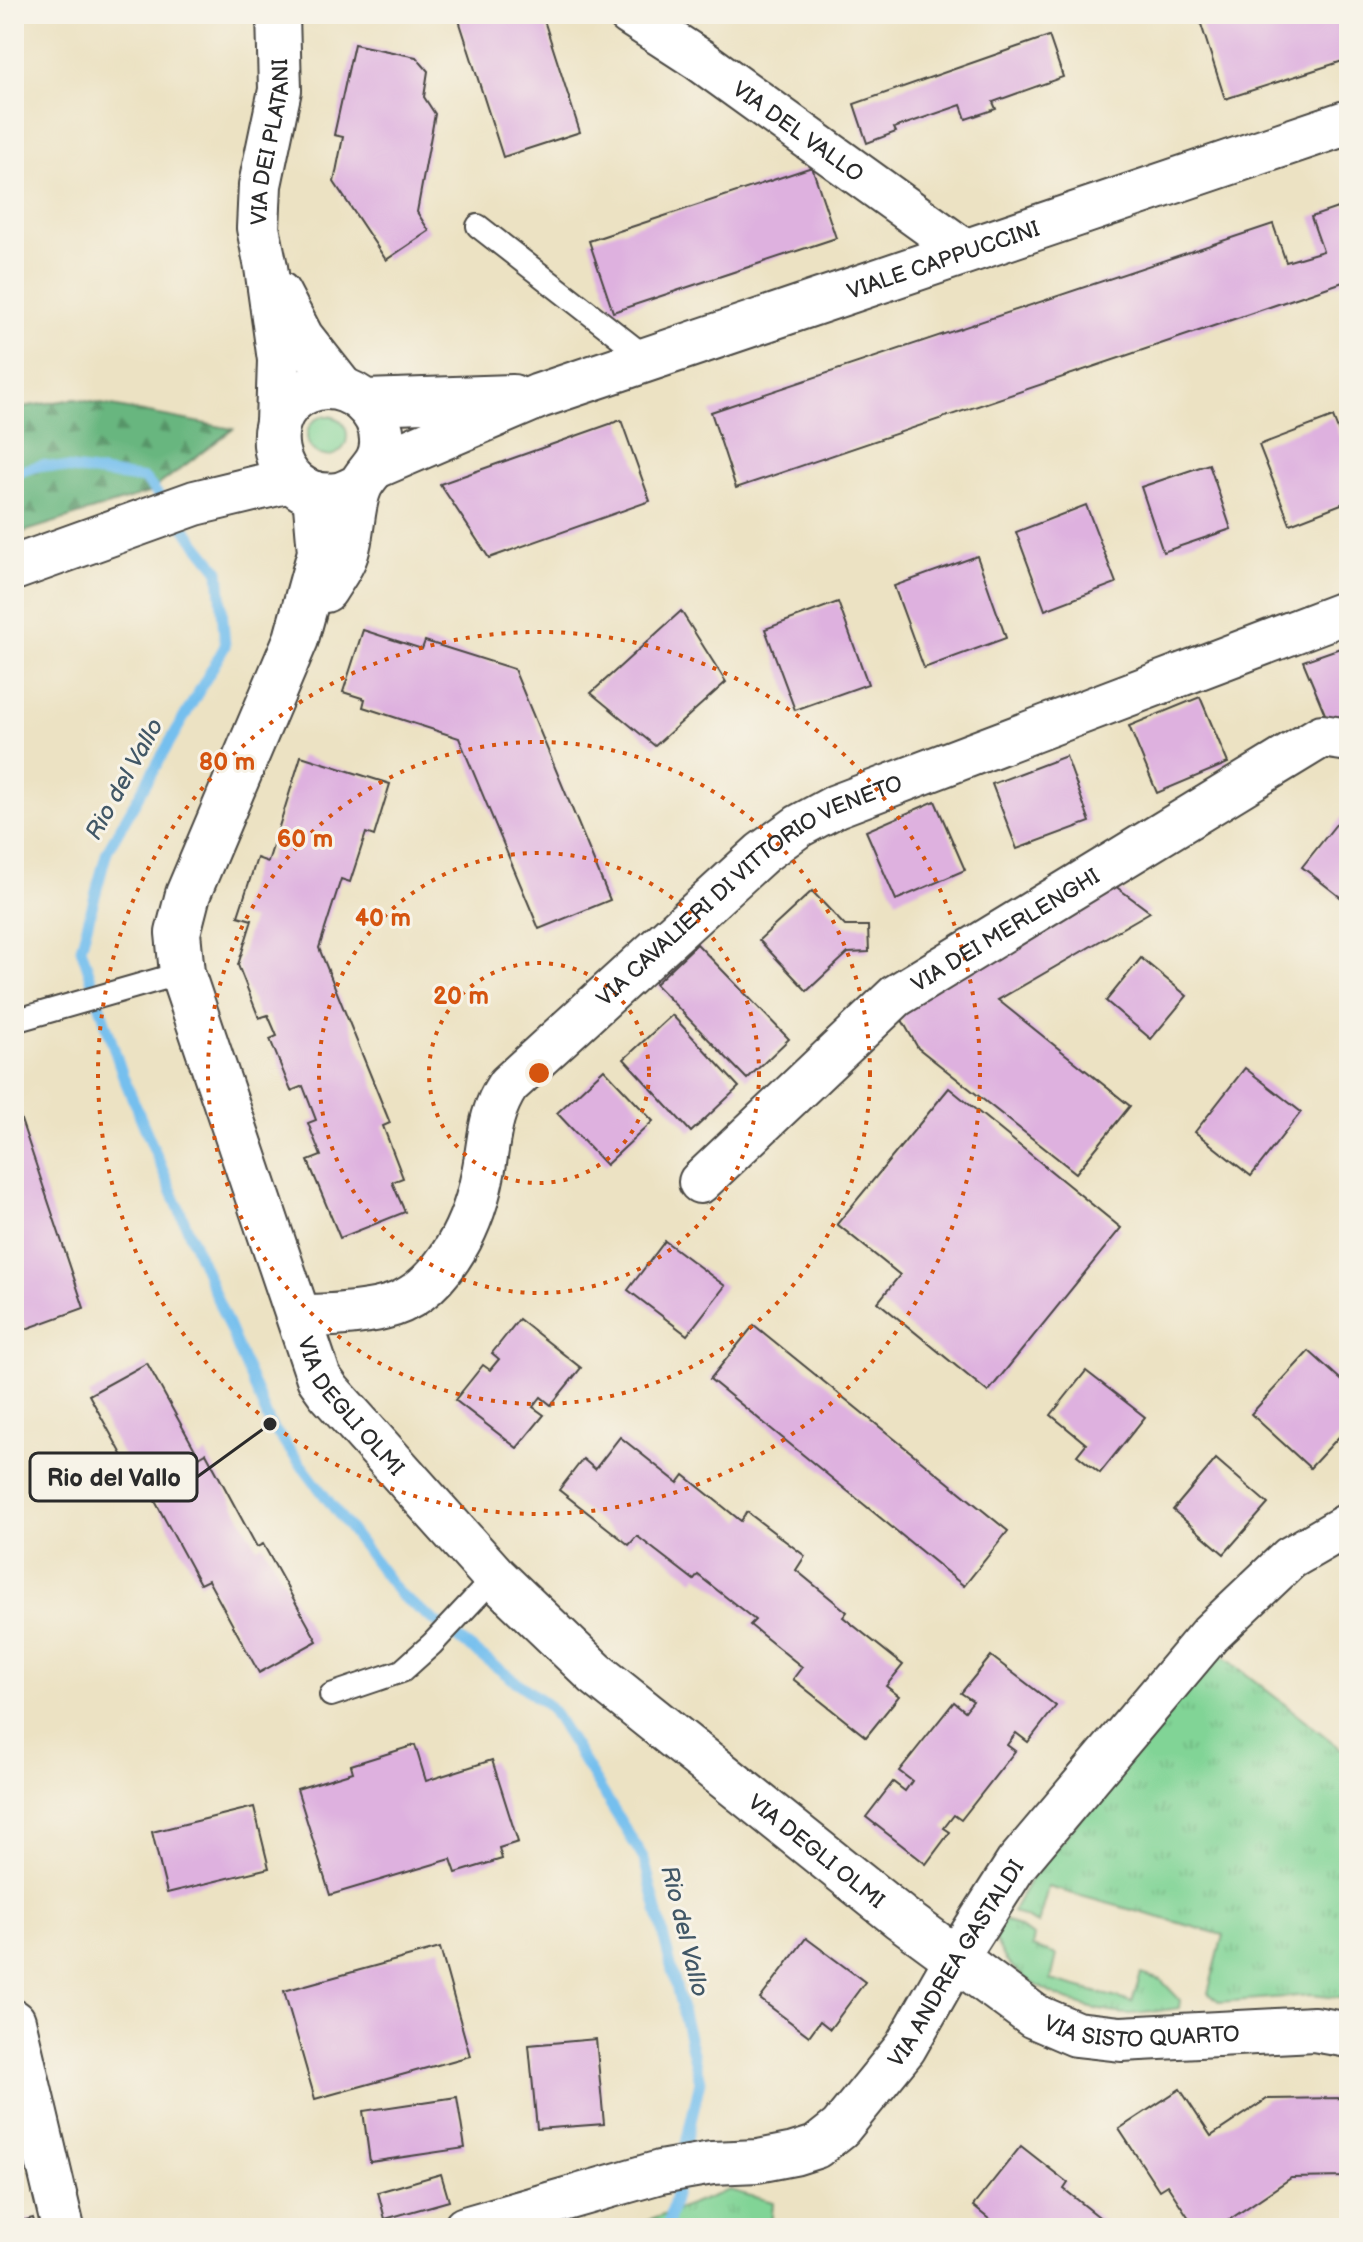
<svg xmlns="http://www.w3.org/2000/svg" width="1363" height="2242" viewBox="0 0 1363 2242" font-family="'Balsamiq Sans',sans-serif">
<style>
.grass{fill:url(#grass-tufts);stroke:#568060;stroke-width:2}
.forest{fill:url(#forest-firs);stroke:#4a7055;stroke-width:2}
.green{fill:#81d496;stroke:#568060;stroke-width:2}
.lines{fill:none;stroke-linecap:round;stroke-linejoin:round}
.stream{stroke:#75bfee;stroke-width:11}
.building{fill:#deb1df}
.lane-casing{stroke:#484642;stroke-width:26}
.street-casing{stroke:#484642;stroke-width:46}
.secondary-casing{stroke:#484642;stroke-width:48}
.lane{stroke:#fff;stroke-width:22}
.street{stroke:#fff;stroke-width:42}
.secondary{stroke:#fff;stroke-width:44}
.ring{fill:none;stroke:#d5540f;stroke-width:4;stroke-dasharray:4 8}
.labels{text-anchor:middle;stroke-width:6;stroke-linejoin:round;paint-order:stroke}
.street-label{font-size:22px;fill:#2b2b2b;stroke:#f7f3e8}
.water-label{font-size:24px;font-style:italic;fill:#415766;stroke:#f7f3e8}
.centre{fill:#d5540f;stroke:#f7f3e8;stroke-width:4}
.ring-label{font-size:24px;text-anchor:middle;font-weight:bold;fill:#d5540f;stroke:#f7f3e8;stroke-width:6;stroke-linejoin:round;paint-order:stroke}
.leader{fill:none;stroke:#2b2b2b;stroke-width:3}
.callout-dot{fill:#2b2b2b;stroke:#f7f3e8;stroke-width:3}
.callout{fill:#f7f3e8;stroke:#2b2b2b;stroke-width:3}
.callout-label{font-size:24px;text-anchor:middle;font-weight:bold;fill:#2b2b2b}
</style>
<defs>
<pattern id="grass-tufts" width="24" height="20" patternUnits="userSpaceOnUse" patternTransform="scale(2)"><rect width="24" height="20" fill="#81d496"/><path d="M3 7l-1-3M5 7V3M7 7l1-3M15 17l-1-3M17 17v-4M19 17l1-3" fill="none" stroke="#70b681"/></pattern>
<pattern id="forest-firs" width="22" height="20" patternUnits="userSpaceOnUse" patternTransform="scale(2)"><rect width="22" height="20" fill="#68b67f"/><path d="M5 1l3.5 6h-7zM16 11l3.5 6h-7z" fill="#569468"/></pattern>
</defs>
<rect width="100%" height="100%" fill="#f7f3e8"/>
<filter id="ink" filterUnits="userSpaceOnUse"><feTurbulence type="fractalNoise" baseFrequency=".0125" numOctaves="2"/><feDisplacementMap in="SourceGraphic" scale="16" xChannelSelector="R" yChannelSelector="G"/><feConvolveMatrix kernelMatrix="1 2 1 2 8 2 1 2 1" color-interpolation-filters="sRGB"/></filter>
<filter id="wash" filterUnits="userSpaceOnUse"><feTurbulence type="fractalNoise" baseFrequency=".006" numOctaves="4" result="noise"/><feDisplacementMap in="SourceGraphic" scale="32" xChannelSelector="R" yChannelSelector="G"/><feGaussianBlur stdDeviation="1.8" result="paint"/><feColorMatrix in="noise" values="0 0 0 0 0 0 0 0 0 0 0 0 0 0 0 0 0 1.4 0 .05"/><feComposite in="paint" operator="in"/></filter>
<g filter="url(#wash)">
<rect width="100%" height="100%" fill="#ece2c3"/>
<g class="grass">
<polygon points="1218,1652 1349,1755 1349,1999 1311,1995 1220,2002 1208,1993 1223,1935 1048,1887 1038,1924 1012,1912 1030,1879"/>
<path d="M1005,1920L1034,1936L1032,1947L1057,1955L1051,1980L1132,2002L1141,1974L1161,1980L1180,2000L1179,2008C1163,2010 1145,2014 1129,2014C1087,2013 1004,1983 995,1937Z"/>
<polygon points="729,2190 773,2202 771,2228 629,2228"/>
</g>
<polygon class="forest" points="75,399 233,429 148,493 14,535 14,408"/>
<circle class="green" cx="327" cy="436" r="20"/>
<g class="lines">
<g class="stream">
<polyline points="14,473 42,465 145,479 164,502"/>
<polyline points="177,519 219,571 225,646 107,851 81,948 123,1076 270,1424 400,1595 550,1707 644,1859 700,2081 682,2161"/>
<polyline points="667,2228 679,2178"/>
</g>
</g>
<g id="blocks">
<g class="building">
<polygon points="478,14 542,14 580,132 503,157 459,20"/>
<polygon points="1223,14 1349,14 1349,59 1225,99 1200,21"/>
<polygon points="1049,36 1063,77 993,102 996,109 966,119 961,105 894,128 896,132 867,143 854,104"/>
<polygon points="354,44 416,57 428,71 424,97 435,114 417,212 429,231 386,260 334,182 343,137 334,135"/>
<polygon points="812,167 836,238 613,312 589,241"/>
<polygon points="1349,204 1349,280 736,488 711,412 1273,224 1286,262 1323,251 1311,217"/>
<polygon points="1333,417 1349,458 1349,501 1290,524 1259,445"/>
<polygon points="621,420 650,501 489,558 440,484"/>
<polygon points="1209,464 1231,529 1163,552 1141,487"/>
<polygon points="1086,505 1116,583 1045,610 1016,532"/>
<polygon points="977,556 1006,638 924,668 894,586"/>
<polygon points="838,602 868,684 795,710 765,629"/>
<polygon points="681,611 726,682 655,746 591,693"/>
<polygon points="363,630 422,649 425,641 514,669 610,900 539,929 459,738 363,707 365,699 343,692"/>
<polygon points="1349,645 1349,722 1327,719 1303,661"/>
<polygon points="1200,697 1228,763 1157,793 1129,726"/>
<polygon points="301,756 390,784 374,836 366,833 350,882 341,879 319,948 390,1123 383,1126 403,1178 392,1182 405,1212 340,1238 308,1161 321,1156 308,1123 316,1120 303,1086 291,1091 270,1039 277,1036 268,1015 259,1018 238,965 252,920 238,916 257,858 268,862"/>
<polygon points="1066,756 1090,822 1017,849 992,784"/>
<polygon points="935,801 965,870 896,900 866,831"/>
<polygon points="1349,808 1349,904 1302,867"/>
<polygon points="1107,880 1150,912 998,1000 1130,1106 1076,1173 918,1048 894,1006"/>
<polygon points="812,891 845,926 868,926 869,952 848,953 807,991 759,940"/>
<polygon points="697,944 789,1039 747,1079 655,984"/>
<polygon points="1141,958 1187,996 1151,1039 1106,1001"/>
<polygon points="672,1015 739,1087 691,1132 624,1059"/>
<polygon points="1245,1068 1301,1112 1251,1176 1195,1132"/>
<polygon points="604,1069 653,1121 606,1165 557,1113"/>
<polygon points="949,1088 1121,1228 988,1392 878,1302 900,1275 837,1224"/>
<polygon points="15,1102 84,1308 26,1329 14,1295"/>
<polygon points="665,1241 725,1286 687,1335 628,1290"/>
<polygon points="519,1319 581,1368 551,1405 541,1397 533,1407 544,1415 517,1448 455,1400 483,1365 490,1370 499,1359 492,1353"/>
<polygon points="754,1325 1008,1531 964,1586 710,1379"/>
<polygon points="1309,1351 1349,1387 1349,1426 1310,1468 1251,1414"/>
<polygon points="147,1363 199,1457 206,1453 257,1547 263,1544 317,1641 259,1673 208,1580 200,1584 149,1490 144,1494 89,1395"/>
<polygon points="1086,1371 1145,1417 1100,1473 1077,1455 1086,1444 1051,1415"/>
<polygon points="620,1437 678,1483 684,1475 741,1521 747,1512 805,1556 796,1570 847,1612 843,1617 903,1665 886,1686 899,1696 866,1737 793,1679 802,1667 750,1625 755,1620 698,1575 694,1580 637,1536 629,1545 559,1490 583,1459 595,1469"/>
<polygon points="1216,1459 1268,1504 1224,1554 1173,1510"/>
<polygon points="991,1656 1056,1706 1028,1742 1016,1733 1007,1745 1015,1751 961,1820 954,1815 944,1828 950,1832 926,1864 866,1817 893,1782 905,1791 912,1781 899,1771 954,1702 965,1711 973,1701 961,1693"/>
<polygon points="415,1745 426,1781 492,1760 518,1842 499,1848 502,1859 456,1873 451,1859 330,1895 297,1789 353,1772 351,1765"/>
<polygon points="254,1807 269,1868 167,1893 152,1832"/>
<polygon points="806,1938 865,1982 830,2029 820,2021 809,2036 760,1999"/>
<polygon points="440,1948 470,2056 315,2099 284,1991"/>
<polygon points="596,2039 604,2124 537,2129 529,2045"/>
<polygon points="1180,2089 1211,2136 1267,2099 1344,2098 1346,2177 1291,2178 1217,2228 1189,2218 1167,2185 1159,2190 1119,2129"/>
<polygon points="457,2097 465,2148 370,2162 363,2111"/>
<polygon points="1021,2146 1068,2183 1064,2189 1113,2228 1000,2228 973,2206"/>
<polygon points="441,2174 449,2201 385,2219 378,2192"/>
<polygon points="33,2218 36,2228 14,2228 14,2223"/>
</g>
</g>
</g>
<g filter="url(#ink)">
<use href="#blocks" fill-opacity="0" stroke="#484642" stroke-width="2"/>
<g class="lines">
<defs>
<g id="lane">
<polyline points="478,226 648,359"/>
<polyline points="14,1021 182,973"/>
<polyline points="331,1695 402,1671 432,1644 495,1577"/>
</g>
<g id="street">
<path id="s1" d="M629,14L700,60L965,251"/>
<polyline points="279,293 302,337 343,389"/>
<path id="s2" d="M277,423L279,360L266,267L258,228L260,185L280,90L278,14"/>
<path id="s3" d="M700,1182L896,996L1322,736L1349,740"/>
<path id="s4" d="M298,1317C326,1315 356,1315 383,1308C439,1296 472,1229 482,1178C490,1143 487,1117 508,1085L762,853L799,826L836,806L1349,611"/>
<polyline points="14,2021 63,2228"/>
<path id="s5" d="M465,2228L660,2172L712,2163L758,2161L794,2154L816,2147L840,2128L905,2048L955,1960L1017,1863L1210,1634L1290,1558L1349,1524"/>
</g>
<g id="secondary">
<polyline points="365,402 513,397"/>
<path id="s6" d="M376,466L539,396L1349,122"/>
<path id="s7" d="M315,494L320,552L296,639L188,894L178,933L182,973L319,1378L329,1392L495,1577L596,1674L901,1918L1034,2016L1076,2034L1121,2039L1314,2029L1349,2035"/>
<polyline points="14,568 195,503 290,480"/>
<path d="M325,590C332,578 342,566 346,553C353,532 351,506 360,486C367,471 381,465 382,444C384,410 350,382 317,388C251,402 269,504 337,495C344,494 353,489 360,486"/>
</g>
</defs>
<use href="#lane" class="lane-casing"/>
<use href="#street" class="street-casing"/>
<use href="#secondary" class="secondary-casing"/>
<use href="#lane" class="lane"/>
<use href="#street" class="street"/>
<use href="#secondary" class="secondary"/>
</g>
</g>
<g class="ring">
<circle cx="539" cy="1073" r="110"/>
<circle cx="539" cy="1073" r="220"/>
<circle cx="539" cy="1073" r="331"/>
<circle cx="539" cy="1073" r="441"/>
</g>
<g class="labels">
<g class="street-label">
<text dy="8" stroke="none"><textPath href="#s1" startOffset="206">VIA DEL VALLO</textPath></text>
<text dy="8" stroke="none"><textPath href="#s2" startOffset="284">VIA DEI PLATANI</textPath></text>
<text dy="8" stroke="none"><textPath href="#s6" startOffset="604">VIALE CAPPUCCINI</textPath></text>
<text dy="8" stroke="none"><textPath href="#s4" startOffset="668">VIA CAVALIERI DI VITTORIO VENETO</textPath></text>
<text dy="8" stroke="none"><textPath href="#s3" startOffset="398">VIA DEI MERLENGHI</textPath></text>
<text dy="8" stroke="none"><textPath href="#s7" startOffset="974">VIA DEGLI OLMI</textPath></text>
<text dy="8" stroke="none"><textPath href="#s7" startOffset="1622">VIA DEGLI OLMI</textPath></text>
<text dy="8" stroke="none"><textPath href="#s5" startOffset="594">VIA ANDREA GASTALDI</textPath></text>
<text dy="8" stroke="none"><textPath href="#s7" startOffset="2006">VIA SISTO QUARTO</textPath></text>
</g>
<g class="water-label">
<text transform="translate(124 779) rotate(-61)" y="8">Rio del Vallo</text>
<text transform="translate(685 1931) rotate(76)" y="8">Rio del Vallo</text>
</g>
</g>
<circle cx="539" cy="1073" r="12" class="centre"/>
<g class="ring-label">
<text x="227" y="770">80 m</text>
<text x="305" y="847">60 m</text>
<text x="383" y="926">40 m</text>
<text x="461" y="1004">20 m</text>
</g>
<path class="leader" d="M270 1424L197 1477"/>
<circle class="callout-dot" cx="270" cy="1424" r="8"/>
<rect class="callout" x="30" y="1453" width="167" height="48" rx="8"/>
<g class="callout-label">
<text x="114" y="1486">Rio del Vallo</text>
</g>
<rect width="1363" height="2242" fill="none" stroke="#f7f3e8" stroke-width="48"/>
</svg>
